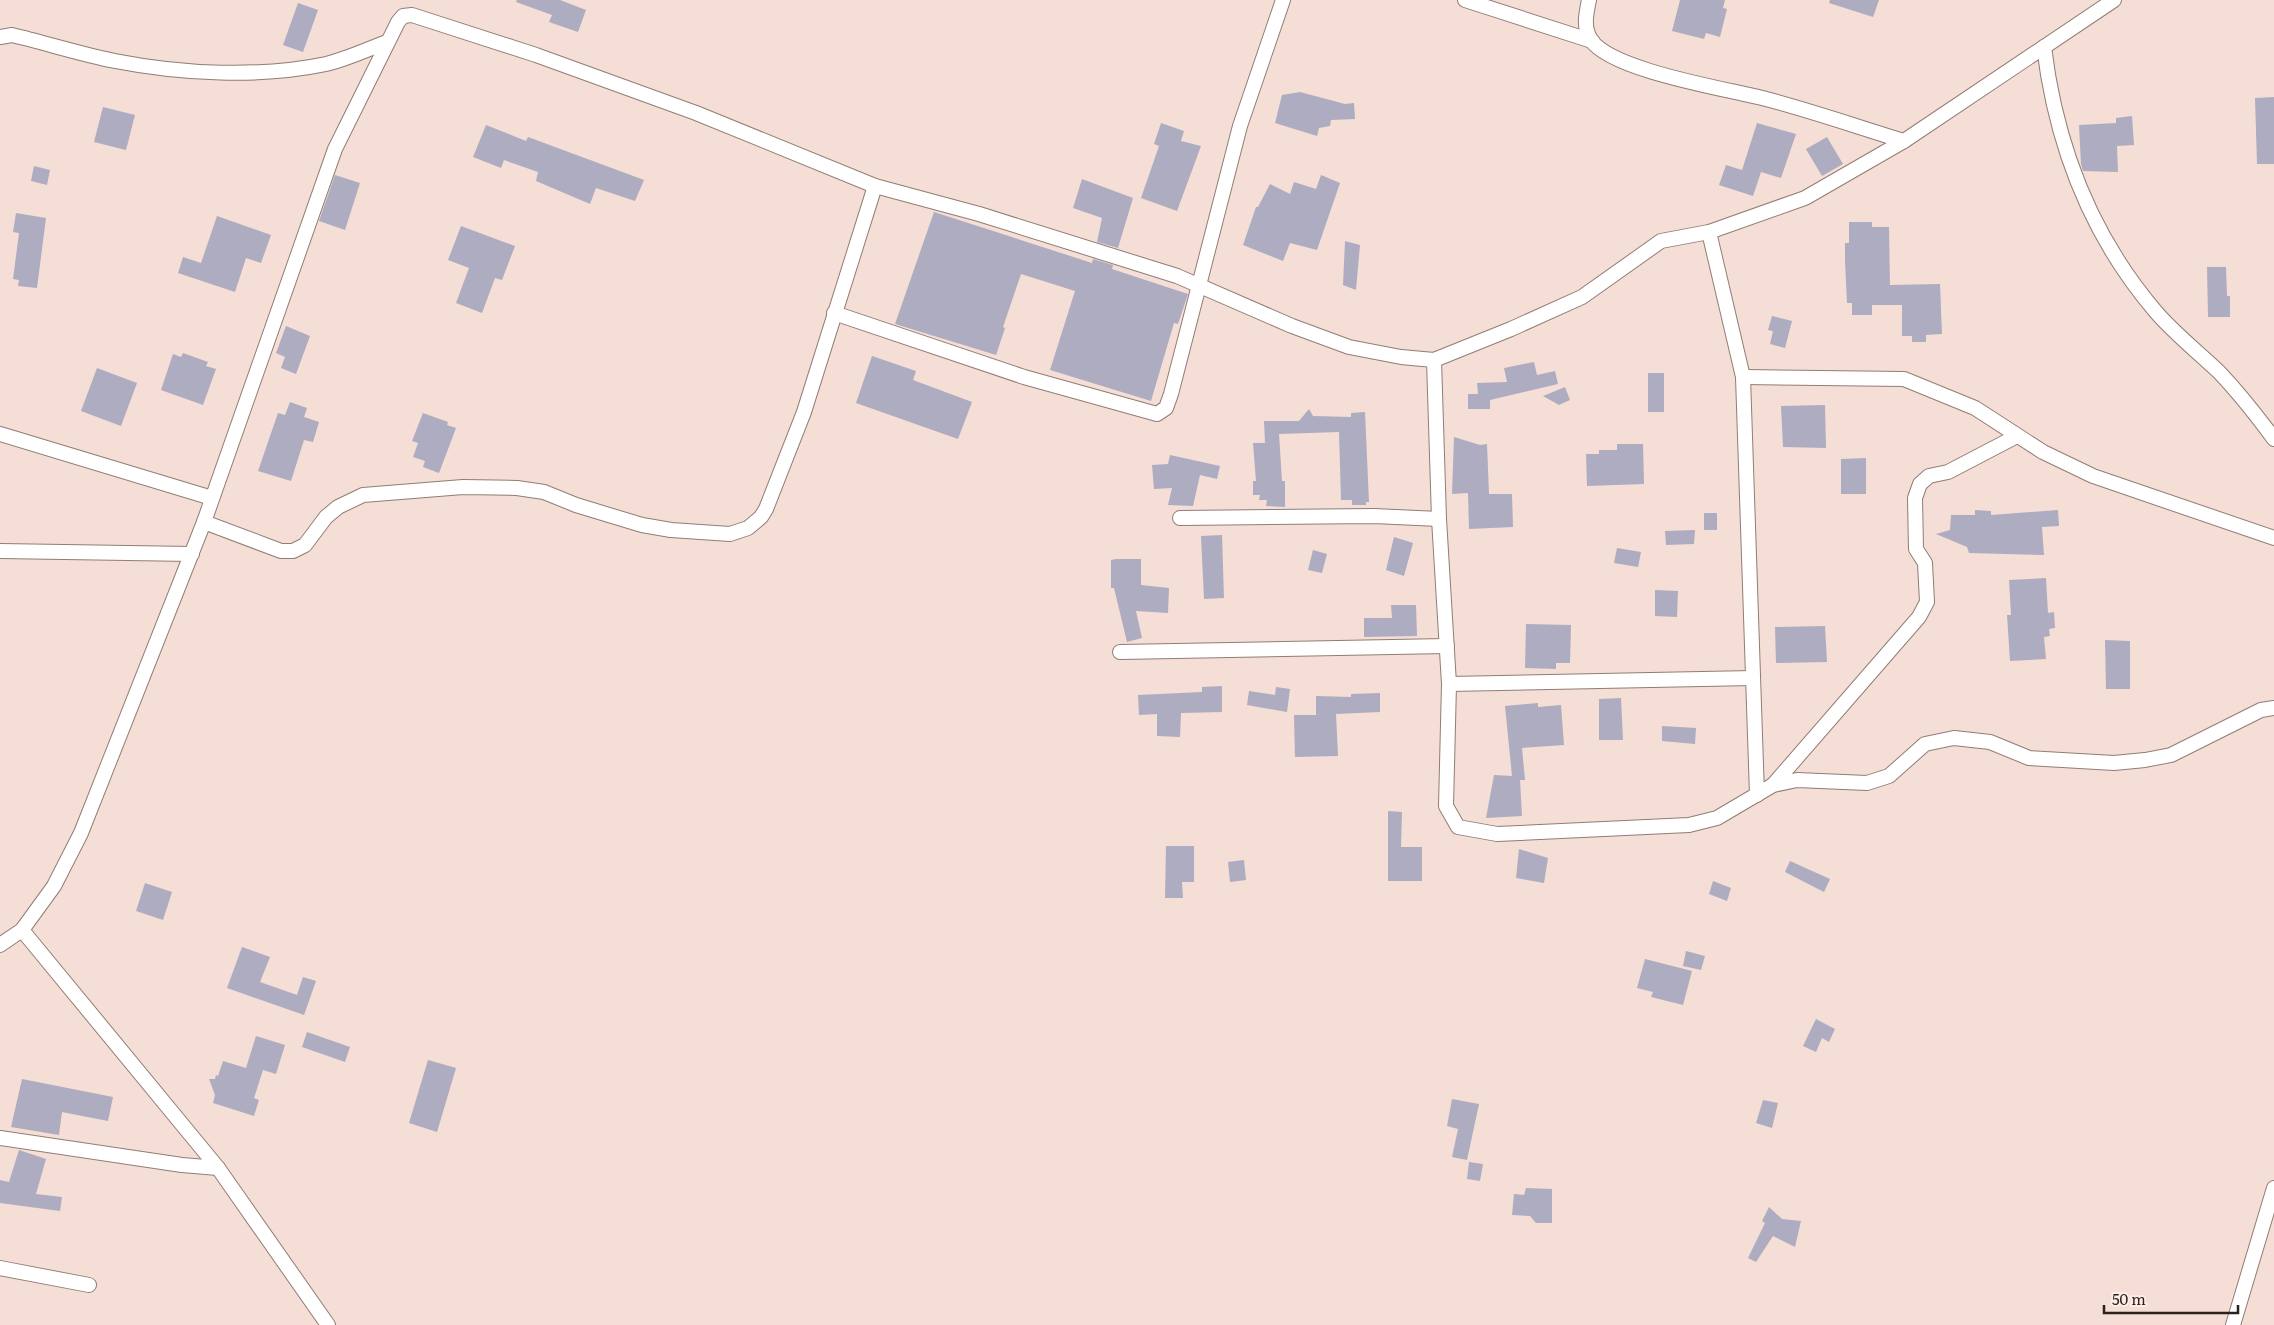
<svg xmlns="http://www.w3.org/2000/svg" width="2274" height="1325" viewBox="0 0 2274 1325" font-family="Literata,serif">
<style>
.building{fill:#aeacc0}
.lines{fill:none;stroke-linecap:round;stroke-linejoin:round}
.minor-casing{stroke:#917d75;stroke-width:16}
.minor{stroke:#fff;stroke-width:14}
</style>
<rect width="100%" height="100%" fill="#f4ded5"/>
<g class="building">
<polygon points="517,0 560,0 586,10 578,32 549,22 552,15 516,2"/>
<polygon points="1680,0 1725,0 1723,8 1727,9 1720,37 1706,33 1704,39 1672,31"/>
<polygon points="1830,0 1879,0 1873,17 1829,3"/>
<polygon points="298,3 318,10 303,52 283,45"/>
<polygon points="1300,92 1345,104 1354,103 1355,119 1331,120 1330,126 1319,128 1317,136 1275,123 1282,95"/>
<polygon points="2274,97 2274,164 2257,164 2255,98"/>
<polygon points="103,107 135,115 126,150 94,142"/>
<polygon points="2132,116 2134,145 2117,146 2118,172 2083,171 2081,164 2079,125 2116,123 2116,118"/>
<polygon points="1161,123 1184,131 1181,141 1201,146 1177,211 1141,198 1159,146 1154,144"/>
<polygon points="1757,123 1796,134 1781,178 1761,172 1753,196 1719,185 1726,165 1742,170"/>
<polygon points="486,125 526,141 528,137 644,180 635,201 596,188 590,204 536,181 538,172 504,160 501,168 473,157"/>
<polygon points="1827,137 1843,164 1822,176 1806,149"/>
<polygon points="34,166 50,170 47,185 31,181"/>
<polygon points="335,175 360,183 345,230 319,221"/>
<polygon points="1321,175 1340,183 1317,250 1290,243 1283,261 1243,245 1256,207 1258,207 1270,184 1290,194 1294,182 1316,189"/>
<polygon points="1082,179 1133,198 1118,248 1097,242 1102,218 1073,208"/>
<polygon points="934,212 1092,263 1093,259 1113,265 1112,269 1188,294 1178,324 1174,323 1151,401 1050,370 1075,291 1021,274 1003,327 1005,328 996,355 895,324"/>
<polygon points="16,213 46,218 37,288 18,286 19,280 13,279 19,233 13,232"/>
<polygon points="217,216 271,235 261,263 246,258 235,292 178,273 183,257 201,263"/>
<polygon points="1849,222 1872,222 1872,227 1889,227 1890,285 1940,284 1942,334 1926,335 1926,342 1912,342 1912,336 1902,336 1902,305 1872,305 1872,315 1852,315 1852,303 1847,303 1845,261 1845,243 1849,243"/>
<polygon points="461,226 515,246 502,280 495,278 482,313 456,303 469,268 448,260"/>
<polygon points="1345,241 1360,245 1356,290 1343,285"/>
<polygon points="2207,267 2226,267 2227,296 2230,296 2230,317 2208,317"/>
<polygon points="1772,316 1792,321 1785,348 1770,344 1773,331 1768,330"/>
<polygon points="286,326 310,336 296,374 281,368 285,357 276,353"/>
<polygon points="183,353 208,362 206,366 216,369 203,405 161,390 173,354 181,357"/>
<polygon points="872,356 916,371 913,380 972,402 958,439 856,403"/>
<polygon points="1534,362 1537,375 1555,371 1558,384 1490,400 1490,409 1468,409 1468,394 1478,394 1477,383 1507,382 1504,368"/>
<polygon points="97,368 137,383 121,426 81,411"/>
<rect x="1648" y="373" width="16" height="39"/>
<polygon points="1565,387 1570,400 1559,405 1543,396"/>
<polygon points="290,402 307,408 304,417 319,422 313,442 304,440 291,481 258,471 278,413 285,415"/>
<polygon points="1825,405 1826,448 1783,447 1781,406"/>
<polygon points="1309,409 1313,416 1351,417 1351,413 1365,412 1369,502 1366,502 1366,505 1352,505 1352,500 1341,500 1339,432 1279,434 1282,481 1285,481 1285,507 1266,506 1267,500 1259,500 1260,495 1253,495 1253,481 1256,481 1253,443 1265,443 1264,421 1299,421"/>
<polygon points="423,413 448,422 447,425 456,428 439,473 423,467 425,461 413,457 418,443 412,441"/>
<polygon points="1454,437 1480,445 1487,444 1489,494 1512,494 1513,527 1469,529 1468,493 1452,494"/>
<polygon points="1617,444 1643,444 1644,484 1587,486 1586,454 1599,454 1599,450 1617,450"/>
<polygon points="1170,455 1220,466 1217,479 1200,475 1193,506 1168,505 1172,488 1154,489 1152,465 1168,464"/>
<polygon points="1866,458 1866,494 1841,494 1841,459"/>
<polygon points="1975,510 1991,511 1991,515 2058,510 2059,526 2042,527 2044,555 1969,553 1967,547 1936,534 1950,530 1951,515 1975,515"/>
<rect x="1704" y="513" width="13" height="17"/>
<polygon points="1695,530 1694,544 1666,545 1665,531"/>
<polygon points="1222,535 1224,598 1204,599 1201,536"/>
<polygon points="1394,537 1413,543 1404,576 1386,570"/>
<polygon points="1617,548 1641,552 1638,567 1614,563"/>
<polygon points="1313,550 1327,554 1322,573 1308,570"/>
<polygon points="1116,559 1141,559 1141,585 1169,588 1168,613 1136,611 1142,638 1127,642 1114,588 1111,588 1111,560"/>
<polygon points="2046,578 2048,613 2054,612 2055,628 2049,629 2050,636 2044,637 2046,659 2010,661 2007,615 2011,615 2009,580"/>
<polygon points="1655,590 1678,591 1677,617 1655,616"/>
<polygon points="1391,605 1416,605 1417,636 1364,637 1364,618 1392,618"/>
<polygon points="1526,624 1571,625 1570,663 1556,663 1556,669 1525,668"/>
<polygon points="1825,626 1827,662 1776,663 1775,627"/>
<polygon points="2105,640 2130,641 2130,689 2106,689"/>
<polygon points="1222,686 1222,712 1181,713 1180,737 1157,736 1157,714 1139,715 1138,695 1202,692 1202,687"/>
<polygon points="1276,687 1290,689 1287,712 1247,705 1249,691 1275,695"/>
<polygon points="1380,693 1380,712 1336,714 1338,756 1295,757 1294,715 1316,715 1316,696 1351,697 1351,694"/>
<polygon points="1621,698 1623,740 1599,740 1599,699"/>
<polygon points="1538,703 1538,707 1561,705 1564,745 1522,748 1525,780 1520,780 1522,816 1486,818 1494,775 1512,776 1505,706"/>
<polygon points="1662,726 1696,728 1695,744 1662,741"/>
<polygon points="1388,811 1402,812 1401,847 1422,847 1422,881 1388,881"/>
<polygon points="1166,846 1194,846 1194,882 1182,882 1183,898 1165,898"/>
<polygon points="1519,849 1548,858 1544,883 1516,878"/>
<polygon points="1244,860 1246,880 1230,882 1228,862"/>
<polygon points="1790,861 1830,879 1824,892 1785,872"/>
<polygon points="1713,881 1731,888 1727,901 1709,894"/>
<polygon points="145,883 172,892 163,920 136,911"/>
<polygon points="242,947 270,957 260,982 297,995 303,977 316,981 304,1015 227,988"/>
<polygon points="1686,951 1705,956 1701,970 1683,966"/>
<polygon points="1645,959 1692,971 1683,1005 1651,997 1653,992 1637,988"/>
<polygon points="1816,1019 1835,1029 1829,1042 1822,1038 1816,1052 1803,1046"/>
<polygon points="307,1032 350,1047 345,1062 302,1047"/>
<polygon points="256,1036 285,1045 276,1074 263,1070 254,1098 259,1100 254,1116 213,1103 215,1095 209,1079 215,1079 216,1075 218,1076 223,1061 246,1068"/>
<polygon points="428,1060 456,1068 437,1132 409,1123"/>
<polygon points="22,1079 113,1097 108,1121 62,1112 59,1135 11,1127"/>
<polygon points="1452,1099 1479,1104 1467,1160 1452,1157 1458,1129 1447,1126"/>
<polygon points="1763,1100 1778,1103 1772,1128 1756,1123"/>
<polygon points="19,1150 46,1159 36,1194 62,1197 60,1211 0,1203 0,1180 9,1182"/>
<polygon points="1469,1162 1483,1164 1480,1181 1467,1179"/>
<polygon points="1526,1188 1552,1189 1552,1223 1536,1223 1530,1216 1512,1215 1514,1194 1524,1195"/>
<polygon points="1769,1207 1782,1219 1801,1221 1795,1247 1773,1236 1756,1262 1748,1258 1765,1223 1762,1221"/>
</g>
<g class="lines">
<defs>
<g id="minor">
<polyline points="1465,0 1592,41"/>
<path d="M1589,0C1586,14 1583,28 1591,40C1612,71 1728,89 1766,99C1812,111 1858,127 1904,141"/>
<path d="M0,37L12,35C46,43 80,54 115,61C181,74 260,78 326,64C347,59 368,49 387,42"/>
<path d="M2044,47C2056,145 2091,236 2156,312C2175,334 2198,352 2219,372C2239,393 2257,416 2274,439"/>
<polyline points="1709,232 1743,377 1757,795"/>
<polyline points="834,313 1024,377 1157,414 1166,408 1171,394 1240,126 1283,0"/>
<polyline points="1434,360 1439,519 1449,684 1446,806 1458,827 1497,834 1689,825 1717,818 1773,785 1797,780 1867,783 1889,776 1925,744 1954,738 1990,742 2029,758 2114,763 2145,760 2171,755 2261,710 2274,708"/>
<polyline points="1743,377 1904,379 1975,408 2043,452 2093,476 2274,538"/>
<polyline points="0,434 212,498"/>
<polyline points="1180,518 1374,516 1439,519"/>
<polyline points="204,522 281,551 293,551 305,545 326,517 338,507 363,495 463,487 517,488 544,492 576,505 642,525 671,530 730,534 748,528 761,517 766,509 804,412 875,186"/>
<polyline points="0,551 192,554"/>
<polyline points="1120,652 1447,646"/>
<polyline points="1449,684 1753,678"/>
<polyline points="1773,785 1919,617 1927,602 1925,563 1916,549 1915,498 1920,484 1929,476 1948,472 2017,436"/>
<polyline points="22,930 218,1168 328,1325"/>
<polyline points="0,945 22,930 54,886 81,833 204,522 335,149 398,22 403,16 412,15 536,55 696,113 875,186 979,214 1177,276 1292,326 1349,347 1401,357 1434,360 1511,329 1582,297 1661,241 1709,232 1805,198 1904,141 2114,0"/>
<polyline points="0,1138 182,1165 218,1168"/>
<polyline points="0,1268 89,1285"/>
<polyline points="2233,1325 2274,1188"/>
</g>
</defs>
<use href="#minor" class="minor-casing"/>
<use href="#minor" class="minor"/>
</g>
<path d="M2104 1305v8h134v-8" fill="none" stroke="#28211d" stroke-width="2.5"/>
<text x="2112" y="1305" font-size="15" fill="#28211d" stroke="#feece5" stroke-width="4" paint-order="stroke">50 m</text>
</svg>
